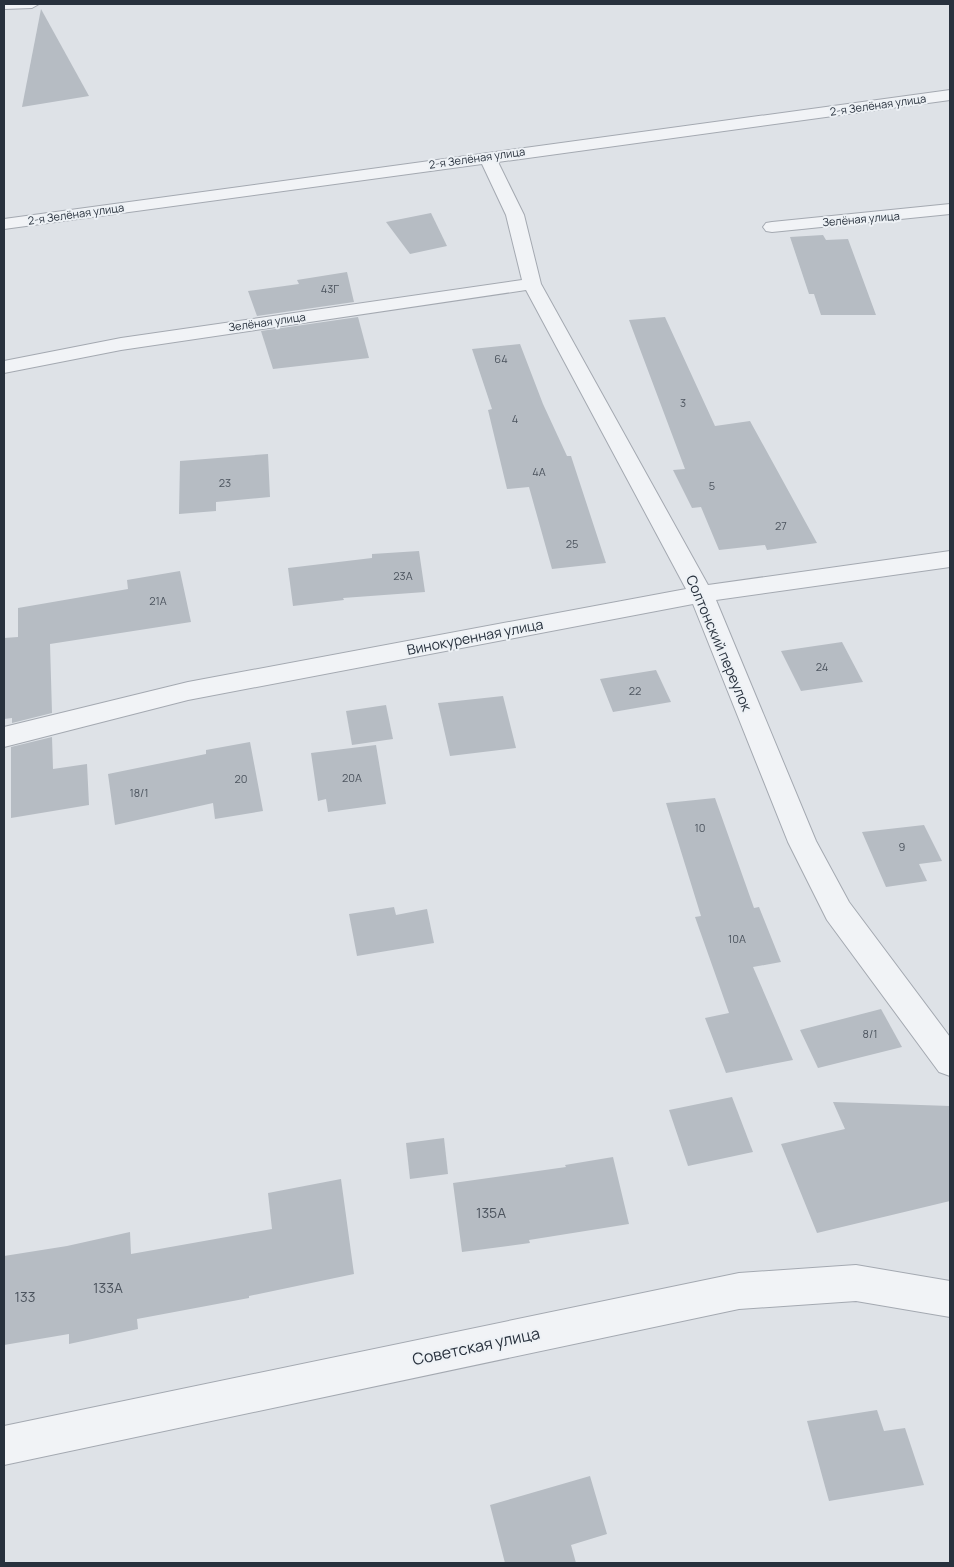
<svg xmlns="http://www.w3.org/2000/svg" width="954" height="1567" viewBox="0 0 954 1567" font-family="Manrope,sans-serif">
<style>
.building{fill:#b6bcc3}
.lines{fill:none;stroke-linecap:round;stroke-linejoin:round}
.minor-casing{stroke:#a4a9b1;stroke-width:2}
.minor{fill:#f1f3f6;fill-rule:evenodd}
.labels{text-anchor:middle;stroke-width:4;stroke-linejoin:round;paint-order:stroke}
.far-street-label{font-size:11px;fill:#28313d;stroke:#edf1f5}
.number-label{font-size:11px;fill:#4c545e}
.street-label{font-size:14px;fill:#28313d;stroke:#edf1f5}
.near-number-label{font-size:14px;fill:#4c545e}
.near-street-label{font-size:16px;fill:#28313d;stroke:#edf1f5}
</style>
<rect width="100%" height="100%" fill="#dee2e7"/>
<g class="building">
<polygon points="41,9 89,96 22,107"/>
<polygon points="431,213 447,246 410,254 386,222"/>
<polygon points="823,235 826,240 848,239 876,315 821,315 814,294 809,294 790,237"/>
<polygon points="347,272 354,302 257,316 248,291 299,284 297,280"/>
<polygon points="358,317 369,358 273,369 261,331"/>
<polygon points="665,317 715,426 750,421 817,543 767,550 765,545 719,550 701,507 692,508 673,470 685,469 629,320"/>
<polygon points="520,344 543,404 567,456 571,456 606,563 552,569 529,487 507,489 488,410 492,409 472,349"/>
<polygon points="268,454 270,497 216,502 216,511 179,514 180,461"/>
<polygon points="419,551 425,592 343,598 344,600 293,606 288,568 372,558 372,554"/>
<polygon points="180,571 191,622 50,644 52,713 12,723 12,718 4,719 4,638 18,637 18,608 128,589 127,580"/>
<polygon points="842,642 863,682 801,691 781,651"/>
<polygon points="656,670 671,702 613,712 600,679"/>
<polygon points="503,696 516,748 450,756 438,703"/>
<polygon points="386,705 393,739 352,745 346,711"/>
<polygon points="52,737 53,769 87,764 89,805 11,818 11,747"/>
<polygon points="250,742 263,811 215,819 213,803 115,825 108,774 206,754 206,750"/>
<polygon points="376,745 386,804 328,812 326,799 318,801 311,753"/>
<polygon points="715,798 754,908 759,907 781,962 753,967 793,1060 726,1073 705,1018 729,1013 695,917 701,916 666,803"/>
<polygon points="924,825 942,861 919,864 927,881 886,887 862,832"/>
<polygon points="394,907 396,915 427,909 434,943 357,956 349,914"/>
<polygon points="881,1009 902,1047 818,1068 800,1030"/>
<polygon points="732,1097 753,1152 688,1166 669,1110"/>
<polygon points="833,1102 950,1106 950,1201 817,1233 781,1144 845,1129"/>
<polygon points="444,1138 448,1174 410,1179 406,1143"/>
<polygon points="613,1157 629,1224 529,1240 530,1243 462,1252 453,1183 566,1167 565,1165"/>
<polygon points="341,1179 354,1274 249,1296 249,1298 137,1319 138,1329 69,1344 69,1334 4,1345 4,1256 67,1246 130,1232 131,1254 272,1229 268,1193"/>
<polygon points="877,1410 884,1431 905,1428 924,1485 829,1501 807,1421"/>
<polygon points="590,1476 607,1534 571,1545 576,1563 505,1563 490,1505"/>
</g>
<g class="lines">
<defs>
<g id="minor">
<polygon points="4,4 39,4 32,8 4,9"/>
<polygon points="950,90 950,100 498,162 524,215 541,284 708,585 950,551 950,567 716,600 816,841 849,902 950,1037 950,1076 939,1072 827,920 788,842 693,604 188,700 4,747 4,727 188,682 686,589 526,290 121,350 4,373 4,361 121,338 522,280 506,215 482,164 4,229 4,219"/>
<polygon points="950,204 950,214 772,232 766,231 763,227 766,223 772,222"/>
<polygon points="856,1265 950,1281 950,1317 856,1301 739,1309 4,1465 4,1426 739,1273"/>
</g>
</defs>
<use href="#minor" class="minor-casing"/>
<use href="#minor" class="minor"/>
</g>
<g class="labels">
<g class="far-street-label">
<text transform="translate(878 105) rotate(-8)" y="4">2-я Зелёная улица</text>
<text transform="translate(477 158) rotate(-8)" y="4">2-я Зелёная улица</text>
<text transform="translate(76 214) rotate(-8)" y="4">2-я Зелёная улица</text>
<text transform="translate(861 219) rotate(-5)" y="4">Зелёная улица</text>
<text transform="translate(267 322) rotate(-8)" y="4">Зелёная улица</text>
</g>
<g class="number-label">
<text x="330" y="293">43Г</text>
<text x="501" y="363">64</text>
<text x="683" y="407">3</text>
<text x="515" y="423">4</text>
<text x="539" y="476">4А</text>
<text x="225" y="487">23</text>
<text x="712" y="490">5</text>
<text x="781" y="530">27</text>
<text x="572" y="548">25</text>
<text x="403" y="580">23А</text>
<text x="158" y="605">21А</text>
<text x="822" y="671">24</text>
<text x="635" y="695">22</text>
<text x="352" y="782">20А</text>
<text x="241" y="783">20</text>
<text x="139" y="797">18/1</text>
<text x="700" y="832">10</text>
<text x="902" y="851">9</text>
<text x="737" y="943">10А</text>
<text x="870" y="1038">8/1</text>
</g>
<g class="street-label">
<text transform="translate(475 637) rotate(-11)" y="5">Винокуренная улица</text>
<text transform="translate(719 643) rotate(67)" y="5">Солтонский переулок</text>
</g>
<g class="near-number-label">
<text x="491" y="1218">135А</text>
<text x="108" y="1293">133А</text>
<text x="25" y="1302">133</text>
</g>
<g class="near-street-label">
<text transform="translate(476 1346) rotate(-12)" y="6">Советская улица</text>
</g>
</g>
<rect width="954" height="1567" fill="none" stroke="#28313d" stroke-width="10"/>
</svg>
